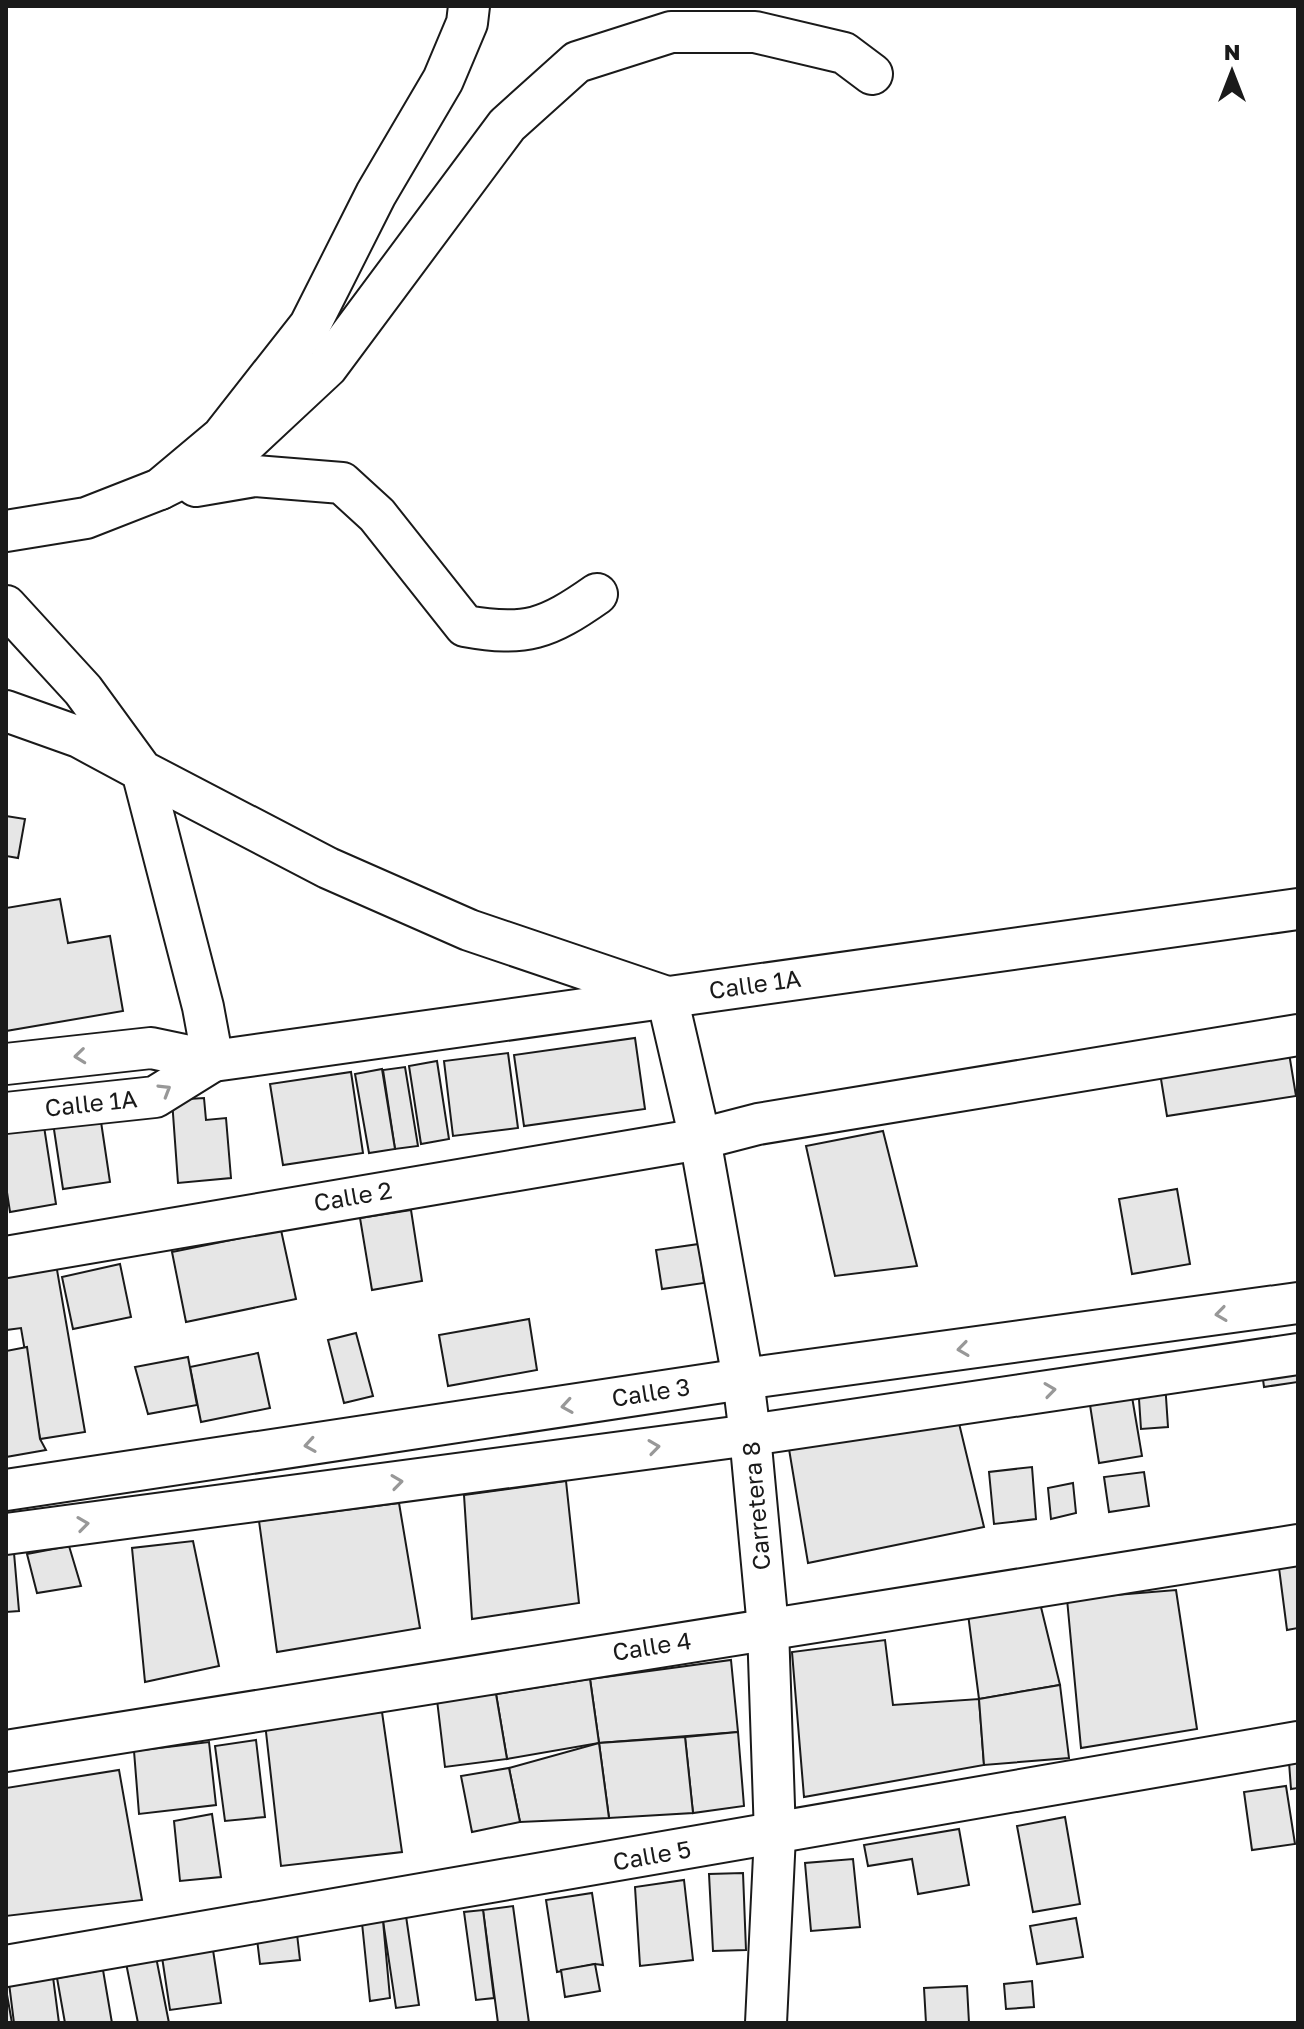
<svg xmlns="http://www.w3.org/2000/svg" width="1304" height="2029" viewBox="0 0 1304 2029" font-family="'Golos Text',sans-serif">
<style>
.building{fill:#e6e6e6;stroke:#1a1a1a;stroke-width:2}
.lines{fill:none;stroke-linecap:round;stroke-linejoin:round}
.minor-casing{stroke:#1a1a1a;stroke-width:44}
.minor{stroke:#fff;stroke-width:40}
.oneway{stroke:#989898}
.labels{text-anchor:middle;stroke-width:6;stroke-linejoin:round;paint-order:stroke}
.street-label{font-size:24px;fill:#1a1a1a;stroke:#fff}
</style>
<rect width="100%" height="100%" fill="#fff"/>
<g class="building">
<polygon points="6,816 25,819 18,858 6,856"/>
<polygon points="60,899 68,943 110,936 123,1011 6,1031 6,908"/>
<polygon points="635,1038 645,1109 524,1126 514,1055"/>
<polygon points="508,1053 518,1128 453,1136 444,1061"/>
<polygon points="1289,1053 1296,1096 1167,1116 1160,1073"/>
<polygon points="437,1061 449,1139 421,1144 409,1066"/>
<polygon points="405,1067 418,1146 395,1149 383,1070"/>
<polygon points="382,1069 395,1149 369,1153 355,1074"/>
<polygon points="351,1072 363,1153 283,1165 270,1084"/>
<polygon points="204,1098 206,1120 226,1118 231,1178 178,1183 172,1100"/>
<polygon points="100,1115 110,1182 63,1189 53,1123"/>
<polygon points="43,1120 56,1204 10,1212 6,1186 6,1126"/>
<polygon points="883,1131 917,1266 835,1276 806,1146"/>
<polygon points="1177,1189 1190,1264 1132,1274 1119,1199"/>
<polygon points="411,1210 422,1281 372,1290 360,1218"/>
<polygon points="281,1230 296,1299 186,1322 172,1252"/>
<polygon points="699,1244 704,1283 662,1289 656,1250"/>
<polygon points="56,1264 85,1432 40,1439 21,1328 6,1330 6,1273"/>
<polygon points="120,1264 131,1317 73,1329 62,1277"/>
<polygon points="529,1319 537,1370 448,1386 439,1335"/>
<polygon points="356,1333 373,1396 344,1403 328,1340"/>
<polygon points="27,1347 40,1439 46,1450 6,1457 6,1351"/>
<polygon points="258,1353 270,1408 201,1422 190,1367"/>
<polygon points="188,1357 197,1405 148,1414 135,1367"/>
<polygon points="1298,1359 1298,1382 1264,1387 1261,1364"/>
<polygon points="1165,1382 1168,1427 1141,1429 1138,1384"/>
<polygon points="1130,1385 1142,1456 1099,1463 1088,1392"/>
<polygon points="957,1415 984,1527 808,1563 787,1437"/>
<polygon points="1032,1467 1036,1519 994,1524 989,1472"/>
<polygon points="1144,1472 1149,1506 1109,1512 1104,1477"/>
<polygon points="566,1481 579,1603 472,1619 464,1495"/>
<polygon points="1073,1483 1076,1513 1051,1519 1048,1488"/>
<polygon points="399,1503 420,1628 277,1652 259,1521"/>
<polygon points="193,1541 219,1666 145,1682 132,1548"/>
<polygon points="69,1546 81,1586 37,1593 27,1554"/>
<polygon points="14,1553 19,1611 6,1612 6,1554"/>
<polygon points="1298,1565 1298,1628 1287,1630 1279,1568"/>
<polygon points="1176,1590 1197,1729 1081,1748 1067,1599"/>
<polygon points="1040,1603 1060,1685 979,1699 968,1614"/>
<polygon points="885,1640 893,1705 979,1699 984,1765 804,1797 792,1652"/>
<polygon points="731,1660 738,1732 599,1743 590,1679"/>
<polygon points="590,1679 599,1743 507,1759 496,1694"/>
<polygon points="1060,1685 1069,1758 984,1765 979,1699"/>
<polygon points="496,1694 507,1759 445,1767 437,1700"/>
<polygon points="382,1712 402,1852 281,1866 265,1723"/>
<polygon points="738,1732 744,1806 693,1813 685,1737"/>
<polygon points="685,1737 693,1813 609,1818 599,1743"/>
<polygon points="256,1740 265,1817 225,1821 215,1746"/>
<polygon points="209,1742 216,1805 139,1814 134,1751"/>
<polygon points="599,1743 609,1818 520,1822 509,1768"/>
<polygon points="1298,1761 1298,1788 1291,1789 1289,1762"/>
<polygon points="509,1768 520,1822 472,1832 461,1776"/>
<polygon points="119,1770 142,1900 6,1916 6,1788"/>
<polygon points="1286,1786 1295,1844 1252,1850 1244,1792"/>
<polygon points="212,1814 221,1877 180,1881 174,1821"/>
<polygon points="1065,1817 1080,1904 1033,1912 1017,1826"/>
<polygon points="959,1829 969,1885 918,1894 912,1859 868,1866 864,1845"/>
<polygon points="853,1859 860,1927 811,1931 805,1863"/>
<polygon points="743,1873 746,1950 713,1951 709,1874"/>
<polygon points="684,1880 693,1960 640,1966 635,1887"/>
<polygon points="592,1893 603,1965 595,1964 557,1972 546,1900"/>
<polygon points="513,1906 529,2023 498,2023 483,1910"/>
<polygon points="483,1910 494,1998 476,2000 464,1912"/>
<polygon points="406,1916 419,2005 396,2008 383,1921"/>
<polygon points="1076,1918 1083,1957 1037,1964 1030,1926"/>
<polygon points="383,1921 390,1998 370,2001 362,1923"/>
<polygon points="297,1934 300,1960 260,1964 257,1939"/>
<polygon points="213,1950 221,2003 170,2010 162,1957"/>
<polygon points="156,1957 169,2023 138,2023 126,1963"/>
<polygon points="595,1964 600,1991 565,1997 561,1970"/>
<polygon points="103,1970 112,2023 65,2023 57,1978"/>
<polygon points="53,1977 59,2023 14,2023 9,1983"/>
<polygon points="1032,1981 1034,2007 1006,2009 1004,1984"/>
<polygon points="967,1986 969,2023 926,2023 924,1988"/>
<polygon points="6,1989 12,2023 6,2023"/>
</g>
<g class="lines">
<defs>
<g id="minor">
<path d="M196,486L255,476L342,483L377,515L465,626C526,637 547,629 597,594"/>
<polyline points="160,489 238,450 327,367 507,125 577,62 671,32 755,32 844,53 872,74"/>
<polyline points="6,531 86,518 160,489 222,437 310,325 376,194 443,80 467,23 469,6"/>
<polyline points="6,606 83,690 142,771 328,868 469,930 667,997 700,1139 743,1379 750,1435 768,1628 775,1835 766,2023"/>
<polyline points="6,711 79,737 142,771 203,1007 213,1061"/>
<polyline points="6,1064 151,1048 213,1061 1298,909"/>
<polyline points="6,1113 155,1097 213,1061"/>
<polyline points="6,1257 700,1139 758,1124 1298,1035"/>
<polyline points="6,1490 743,1379 1298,1303"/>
<polyline points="6,1534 750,1435 1298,1354"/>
<polyline points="6,1751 1298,1545"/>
<polyline points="6,1966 1298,1742"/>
</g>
</defs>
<use href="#minor" class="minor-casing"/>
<use href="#minor" class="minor"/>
</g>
<defs><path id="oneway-chevron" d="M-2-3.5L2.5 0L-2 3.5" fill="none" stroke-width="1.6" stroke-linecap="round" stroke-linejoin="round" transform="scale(2)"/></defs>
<g class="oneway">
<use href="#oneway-chevron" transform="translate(80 1056) rotate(174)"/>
<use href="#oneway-chevron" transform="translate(165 1090) rotate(-31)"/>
<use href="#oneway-chevron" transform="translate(1221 1314) rotate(172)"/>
<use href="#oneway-chevron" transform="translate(963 1349) rotate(172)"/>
<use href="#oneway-chevron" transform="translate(1050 1390) rotate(-8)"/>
<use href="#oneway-chevron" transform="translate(567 1406) rotate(171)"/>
<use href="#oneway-chevron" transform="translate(310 1445) rotate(171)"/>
<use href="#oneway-chevron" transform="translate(654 1447) rotate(-8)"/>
<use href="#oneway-chevron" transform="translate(397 1482) rotate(-8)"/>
<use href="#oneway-chevron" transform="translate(83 1524) rotate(-8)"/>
</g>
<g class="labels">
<g class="street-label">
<text transform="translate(755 985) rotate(-8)" y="8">Calle 1A</text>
<text transform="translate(91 1104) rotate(-6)" y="8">Calle 1A</text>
<text transform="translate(353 1197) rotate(-10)" y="8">Calle 2</text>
<text transform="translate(651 1393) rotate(-9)" y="8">Calle 3</text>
<text transform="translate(757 1506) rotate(-95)" y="8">Carretera 8</text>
<text transform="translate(652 1647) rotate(-9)" y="8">Calle 4</text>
<text transform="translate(652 1856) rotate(-10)" y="8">Calle 5</text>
</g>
</g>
<rect width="1304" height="2029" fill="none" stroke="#1a1a1a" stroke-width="16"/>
<g transform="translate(1232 72)" stroke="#ffffff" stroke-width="6" paint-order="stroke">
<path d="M0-6L14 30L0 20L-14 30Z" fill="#1a1a1a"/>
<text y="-12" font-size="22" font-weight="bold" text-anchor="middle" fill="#1a1a1a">N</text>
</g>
</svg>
